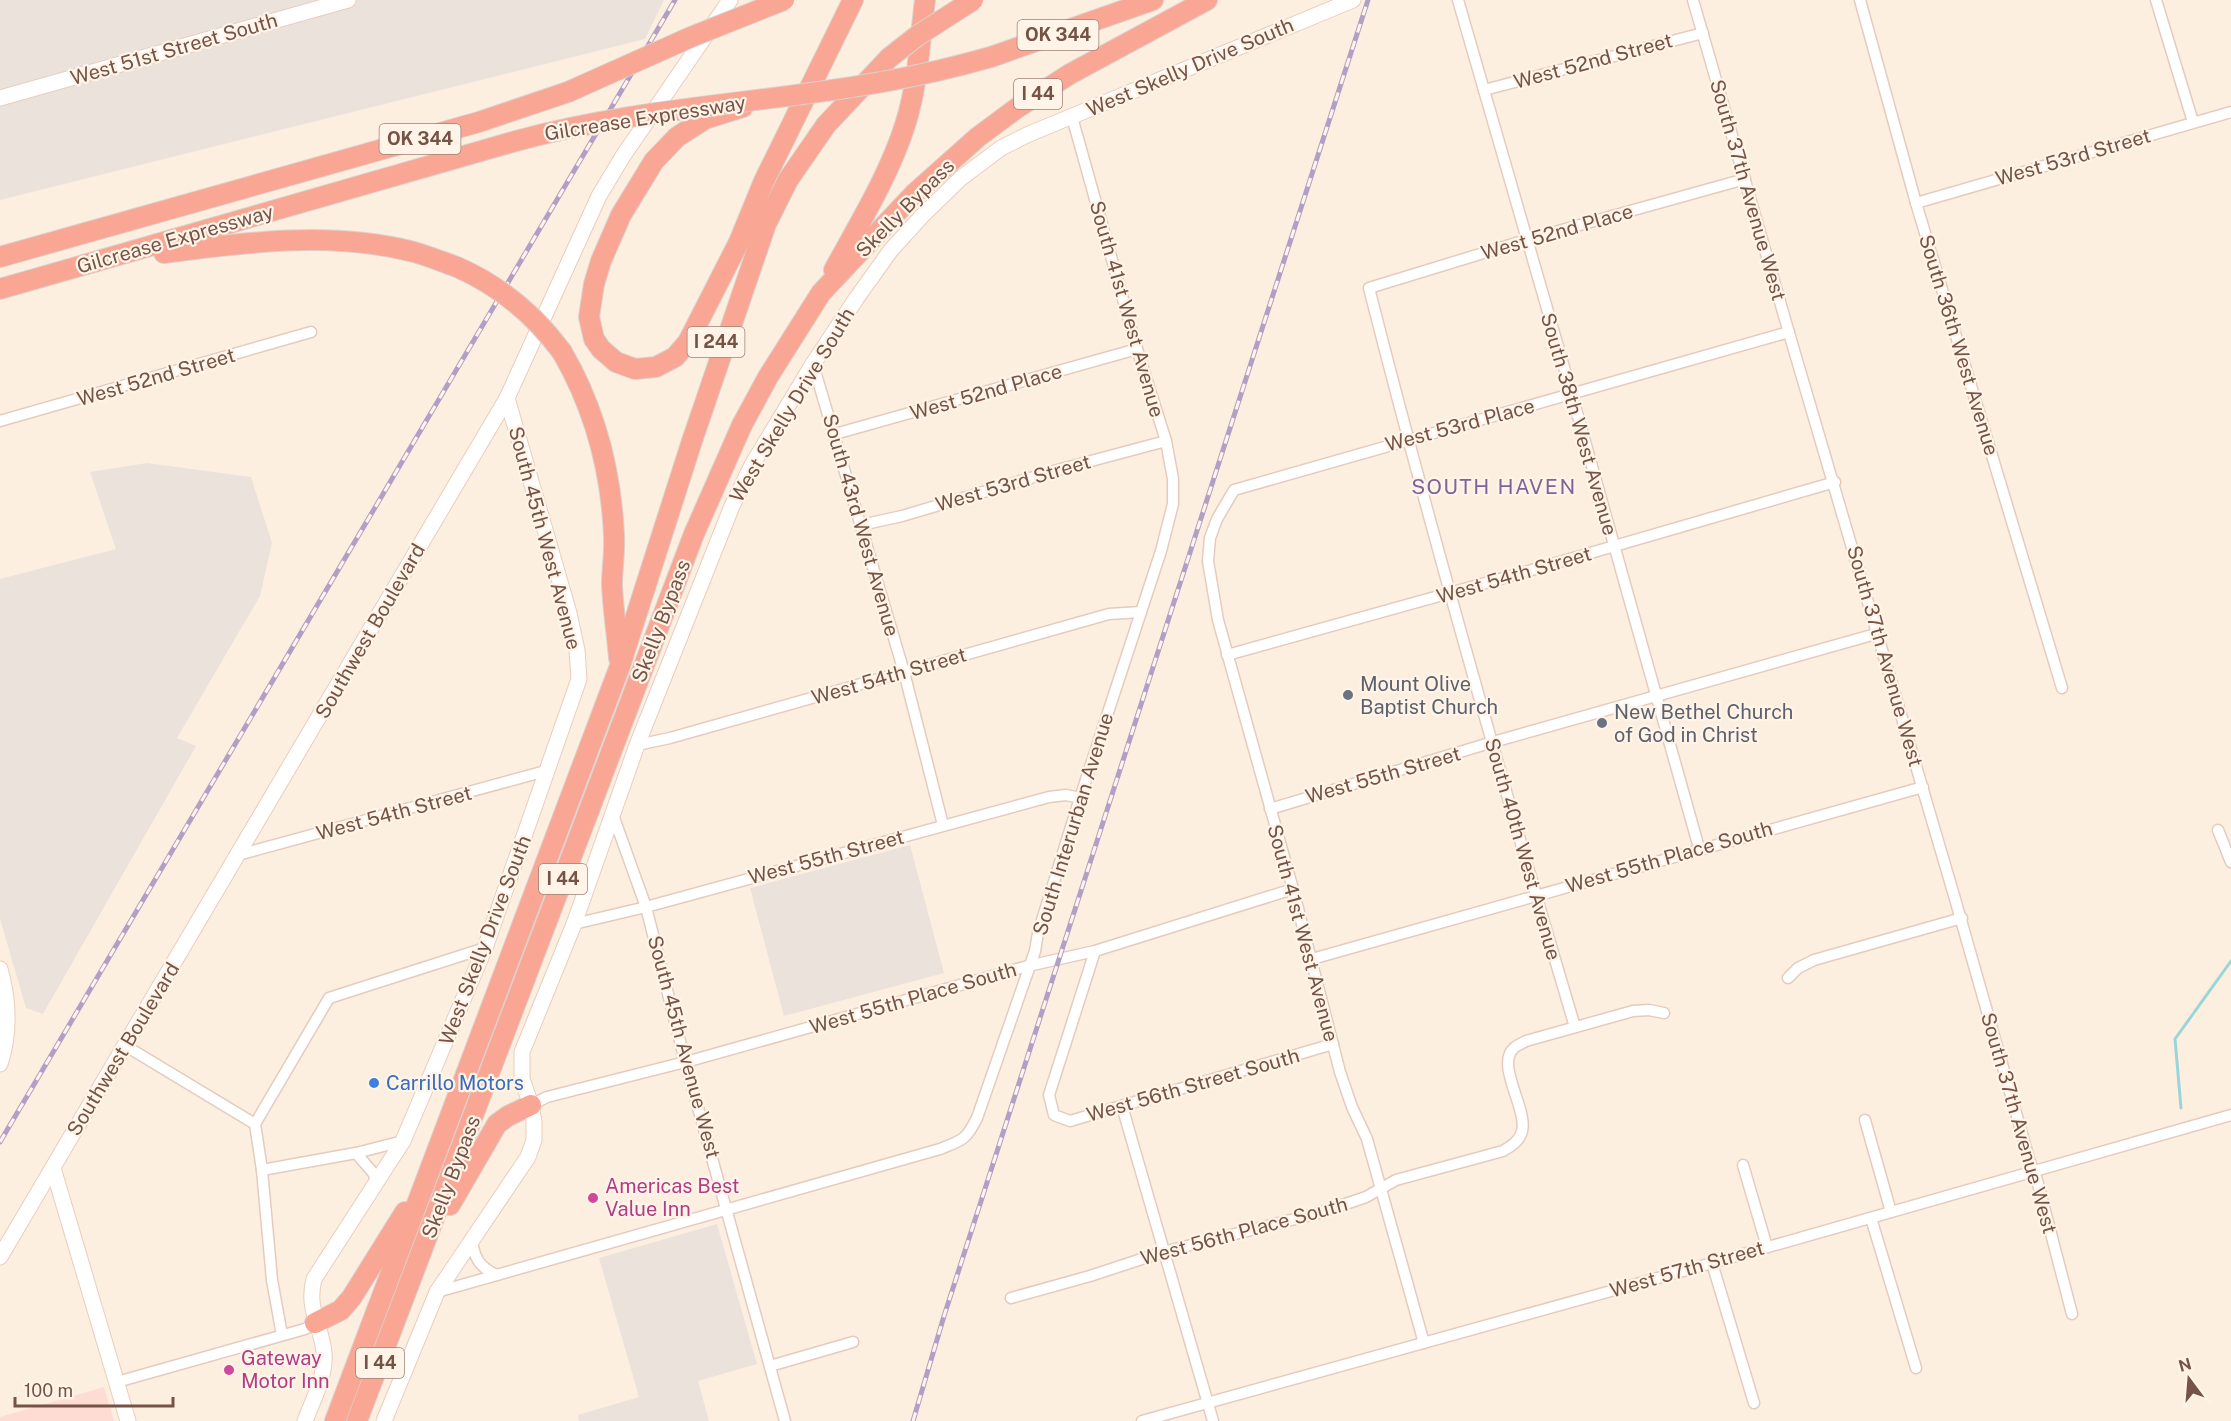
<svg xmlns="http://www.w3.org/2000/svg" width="2231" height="1421" viewBox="0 0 2231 1421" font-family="'Public Sans',sans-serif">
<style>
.commercial{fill:#fedcd3}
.industrial{fill:#ebe2dc}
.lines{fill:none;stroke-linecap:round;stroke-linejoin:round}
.stream{stroke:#9ad5d9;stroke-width:3}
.street-casing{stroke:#e3ccbf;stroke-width:13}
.secondary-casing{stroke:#e9cdbc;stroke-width:17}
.highway-casing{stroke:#dbd2cf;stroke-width:22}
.street{stroke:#fff;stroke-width:10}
.secondary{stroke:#fff;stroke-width:15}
.highway{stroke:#faa694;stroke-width:20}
.rail-casing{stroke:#b19fc6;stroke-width:5}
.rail{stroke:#fff4e7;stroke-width:3;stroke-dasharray:9;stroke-linecap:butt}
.highway-bridge-casing{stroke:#dbd2cf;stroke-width:22;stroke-linecap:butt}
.highway-bridge{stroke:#faa694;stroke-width:20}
.worship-dot{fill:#6b7280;stroke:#fff4e7;stroke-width:2}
.shop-dot{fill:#3f7fe0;stroke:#fff4e7;stroke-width:2}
.hotel-dot{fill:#d1479c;stroke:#fff4e7;stroke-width:2}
.labels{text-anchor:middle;stroke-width:4.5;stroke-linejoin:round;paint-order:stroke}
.shield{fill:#fff4e7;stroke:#9e8377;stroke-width:1.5}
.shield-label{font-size:18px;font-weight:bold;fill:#755347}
.street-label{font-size:20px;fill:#755347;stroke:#fff4e7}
.worship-label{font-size:20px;fill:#5b616d;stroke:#fff4e7;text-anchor:start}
.shop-label{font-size:20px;fill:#366cbe;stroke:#fff4e7;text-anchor:start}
.hotel-label{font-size:20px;fill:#b23c85;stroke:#fff4e7;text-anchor:start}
.neighbourhood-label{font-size:21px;letter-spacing:1.5px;fill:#816299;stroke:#fff4e7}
</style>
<rect width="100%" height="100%" fill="#fdefe0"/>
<polygon class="commercial" points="104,1387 114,1421 0,1421 0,1417"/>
<g class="industrial">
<polygon points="0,0 664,0 645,39 0,200"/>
<polygon points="147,463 251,477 272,543 260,596 177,738 196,746 43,1014 26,1008 0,919 0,579 116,549 90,472"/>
<polygon points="910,845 944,973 784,1016 750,888"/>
<polygon points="717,1224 757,1364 698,1381 709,1421 579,1421 578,1415 639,1397 599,1258"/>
</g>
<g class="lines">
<polyline class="stream" points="2181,1108 2175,1039 2231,961"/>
<defs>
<g id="street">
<polyline points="1458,0 1572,395 1699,848"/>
<path d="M1693,0C1726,111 1756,222 1789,333C1871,609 1952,885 2030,1162L2037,1180L2072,1314"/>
<polyline points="1860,0 1916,203 2062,688"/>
<polyline points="2156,0 2193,122"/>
<polyline points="1484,90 1703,33"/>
<polyline points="1916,203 2231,112"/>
<polyline points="813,364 904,672 943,825"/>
<polyline points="0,421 311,332"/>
<polyline points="835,434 1137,349"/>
<polyline points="861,525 902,516 1061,469 1166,441"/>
<polyline points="1227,655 1525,572 1835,482"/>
<polyline points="637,745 670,738 1109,614 1141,612"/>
<polyline points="1270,809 1493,742 1879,633"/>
<polyline points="613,815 646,907 685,1061 785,1421"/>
<polyline points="2218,830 2231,862"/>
<polyline points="238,855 549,770"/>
<polyline points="574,924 646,907 1049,797 1066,795 1080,798"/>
<polyline points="1095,951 1049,1095 1054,1115 1070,1121 1333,1044"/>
<polyline points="1312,959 1923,787"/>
<polyline points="1788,978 1798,968 1814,960 1962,918"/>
<path d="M1575,1027C1502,782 1432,536 1369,288L1526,240L1745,179"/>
<polyline points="124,1045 255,1124"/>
<polyline points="531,1105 547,1097 693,1060 1028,966 1095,951 1293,889"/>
<polyline points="1122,1106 1213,1421"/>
<polyline points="1865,1120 1891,1212"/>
<polyline points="356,1153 374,1174 376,1184"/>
<polyline points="1743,1165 1767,1247"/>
<polyline points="262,1170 356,1153 403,1141"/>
<polyline points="1871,1218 1916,1368"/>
<path d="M472,1240C474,1258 480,1268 497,1275"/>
<polyline points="1712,1263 1754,1403"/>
<path d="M437,1292L940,1149C963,1140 966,1140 977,1118L1035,951L1038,933L1080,798L1161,551L1173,504V479L1166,441L1137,349L1072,117"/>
<path d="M1011,1298L1090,1276L1163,1252L1319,1213L1366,1197L1396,1180L1503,1151C1511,1146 1520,1141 1522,1131C1528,1110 1495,1064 1514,1048C1517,1045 1523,1043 1526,1041L1633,1011L1649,1010L1664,1013"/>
<polyline points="282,1335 272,1280 262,1170 255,1124 329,998 485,948"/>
<path d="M1424,1343L1367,1139L1352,1107L1340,1072L1293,889L1218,620L1208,561L1210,538L1217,519L1234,490C1418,436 1604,385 1789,332"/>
<polyline points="770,1366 853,1342"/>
<polyline points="117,1382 305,1329 315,1323"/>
<polyline points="1142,1421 1712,1263 2231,1115"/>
</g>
<g id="secondary">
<polyline points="0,98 348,0"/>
<path d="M0,969C9,1000 10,1034 0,1064"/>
<polyline points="53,1168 128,1421"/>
<polyline points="0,1257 507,398 599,196 623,156 730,0"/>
<path d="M305,1421C313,1399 326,1377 324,1353C322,1326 306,1310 314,1279L403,1141L485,948L579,679L577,650L569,613L507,398"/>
<polyline points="384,1421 437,1292 528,1157 534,1140 534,1122 531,1105 522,1079 522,1052 574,924 637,745 732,506 752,465 813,364 856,299 891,250 922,216 961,178 1001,148 1029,134 1353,0"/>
</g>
<g id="highway">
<polyline points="961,65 991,57 1153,0"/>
<polyline points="743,107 705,119 677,137 654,161 621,215 601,261 594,284 589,317 594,339 601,349 616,362 635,369 656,367 675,357 688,342 739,242 764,181 853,0"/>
<path d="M164,253C247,242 331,231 414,252C428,256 443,262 457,267"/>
<polyline points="0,257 479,122 568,92"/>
<path d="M834,270C860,222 890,174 906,122C918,83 920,40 925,0"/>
<polyline points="0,289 516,141"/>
<path d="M562,352C594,407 611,471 614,535C615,552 612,568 612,585C613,609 617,634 619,658"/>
<polyline points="450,1205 497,1124 508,1116 531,1105"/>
<polyline points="315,1323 341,1310 352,1297 405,1212"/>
<polyline points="335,1421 620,666 692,441 766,224 788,180 826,125 889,58"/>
<polyline points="357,1421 694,534 742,425 768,377 821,293 914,194 978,137 1017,108 1070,74 1207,0"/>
</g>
</defs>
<use href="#street" class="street-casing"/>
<use href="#secondary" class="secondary-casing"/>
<use href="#highway" class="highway-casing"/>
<use href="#street" class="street"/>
<use href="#secondary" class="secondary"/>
<use href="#highway" class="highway"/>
<defs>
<g id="rail">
<polyline points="0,1142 675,0"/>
<polyline points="913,1421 944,1316 1368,0"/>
</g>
</defs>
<use href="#rail" class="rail-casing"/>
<use href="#rail" class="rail"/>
<defs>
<g id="highway-bridge">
<polyline points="889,58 917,36 973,0"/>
<polyline points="568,92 691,37 784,0"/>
<path d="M516,141C661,101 815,103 961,65"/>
<path d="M457,267C500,286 534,314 562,352"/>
</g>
</defs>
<use href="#highway-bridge" class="highway-bridge-casing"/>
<use href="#highway-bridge" class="highway-bridge"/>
</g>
<g class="worship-dot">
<circle cx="1348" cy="695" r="6"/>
<circle cx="1602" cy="723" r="6"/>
</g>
<circle class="shop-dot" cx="374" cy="1083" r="6"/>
<g class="hotel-dot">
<circle cx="593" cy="1198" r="6"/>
<circle cx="229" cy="1370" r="6"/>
</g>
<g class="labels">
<g class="shield">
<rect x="1017.5" y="20" width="81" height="30" rx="4.5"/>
<rect x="1014" y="79" width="48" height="30" rx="4.5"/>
<rect x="379.5" y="124" width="81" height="30" rx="4.5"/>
<rect x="687.5" y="327" width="57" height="30" rx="4.5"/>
<rect x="539" y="864" width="48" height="30" rx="4.5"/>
<rect x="356" y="1348" width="48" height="30" rx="4.5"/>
</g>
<g class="shield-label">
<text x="1058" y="41">OK 344</text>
<text x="1038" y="100">I 44</text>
<text x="420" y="145">OK 344</text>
<text x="716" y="348">I 244</text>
<text x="563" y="885">I 44</text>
<text x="380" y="1369">I 44</text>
</g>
<g class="street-label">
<text transform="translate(174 49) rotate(-16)" y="7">West 51st Street South</text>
<text transform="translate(1593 61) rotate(-15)" y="7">West 52nd Street</text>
<text transform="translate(1190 67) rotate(-23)" y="7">West Skelly Drive South</text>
<text transform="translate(645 118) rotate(-9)" y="7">Gilcrease Expressway</text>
<text transform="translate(2073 157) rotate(-16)" y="7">West 53rd Street</text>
<text transform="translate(1748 190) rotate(74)" y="7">South 37th Avenue West</text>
<text transform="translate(905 208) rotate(-45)" y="7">Skelly Bypass</text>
<text transform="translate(1557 232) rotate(-16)" y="7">West 52nd Place</text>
<text transform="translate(175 239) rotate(-16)" y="7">Gilcrease Expressway</text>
<text transform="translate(1127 309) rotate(74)" y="7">South 41st West Avenue</text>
<text transform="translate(1959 345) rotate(73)" y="7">South 36th West Avenue</text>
<text transform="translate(156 377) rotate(-16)" y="7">West 52nd Street</text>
<text transform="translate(986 392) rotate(-16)" y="7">West 52nd Place</text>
<text transform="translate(792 405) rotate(-59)" y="7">West Skelly Drive South</text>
<text transform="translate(1579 424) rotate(74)" y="7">South 38th West Avenue</text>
<text transform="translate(1460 425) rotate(-15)" y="7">West 53rd Place</text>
<text transform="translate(1013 483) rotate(-16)" y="7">West 53rd Street</text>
<text transform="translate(861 525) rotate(74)" y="7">South 43rd West Avenue</text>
<text transform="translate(545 538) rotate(75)" y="7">South 45th West Avenue</text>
<text transform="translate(1514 575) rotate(-16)" y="7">West 54th Street</text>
<text transform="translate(661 621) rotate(-69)" y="7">Skelly Bypass</text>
<text transform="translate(370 631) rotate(-60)" y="7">Southwest Boulevard</text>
<text transform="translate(1885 656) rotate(74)" y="7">South 37th Avenue West</text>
<text transform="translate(889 676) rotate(-16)" y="7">West 54th Street</text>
<text transform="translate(1383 775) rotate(-16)" y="7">West 55th Street</text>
<text transform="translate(394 813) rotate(-15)" y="7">West 54th Street</text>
<text transform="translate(1073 824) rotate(-73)" y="7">South Interurban Avenue</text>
<text transform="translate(1523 849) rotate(74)" y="7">South 40th West Avenue</text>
<text transform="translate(826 857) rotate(-15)" y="7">West 55th Street</text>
<text transform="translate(1669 857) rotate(-16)" y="7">West 55th Place South</text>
<text transform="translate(1303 933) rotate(75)" y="7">South 41st West Avenue</text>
<text transform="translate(485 940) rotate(-69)" y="7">West Skelly Drive South</text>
<text transform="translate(913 998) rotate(-16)" y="7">West 55th Place South</text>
<text transform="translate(684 1047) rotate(75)" y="7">South 45th Avenue West</text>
<text transform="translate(123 1049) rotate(-59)" y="7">Southwest Boulevard</text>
<text transform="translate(1193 1085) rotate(-16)" y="7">West 56th Street South</text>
<text transform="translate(2019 1123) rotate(74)" y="7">South 37th Avenue West</text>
<text transform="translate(451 1177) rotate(-69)" y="7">Skelly Bypass</text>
<text transform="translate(1244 1231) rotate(-15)" y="7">West 56th Place South</text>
<text transform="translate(1687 1269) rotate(-16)" y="7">West 57th Street</text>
</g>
<g class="worship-label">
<text x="1360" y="691">Mount Olive<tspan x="1360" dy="23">Baptist Church</tspan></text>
<text x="1614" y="719">New Bethel Church<tspan x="1614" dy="23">of God in Christ</tspan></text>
</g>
<g class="shop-label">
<text x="386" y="1090">Carrillo Motors</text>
</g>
<g class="hotel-label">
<text x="605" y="1193">Americas Best<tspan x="605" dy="23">Value Inn</tspan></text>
<text x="241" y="1365">Gateway<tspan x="241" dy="23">Motor Inn</tspan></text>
</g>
<g class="neighbourhood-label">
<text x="1494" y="494">SOUTH HAVEN</text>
</g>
</g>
<g transform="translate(2189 1379) rotate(344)" stroke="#fff4e7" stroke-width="4.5" paint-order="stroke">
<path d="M0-4.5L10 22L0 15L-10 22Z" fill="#755347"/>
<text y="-9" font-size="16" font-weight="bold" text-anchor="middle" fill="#755347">N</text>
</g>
<path d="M15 1397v9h158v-9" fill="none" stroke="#755347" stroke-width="3"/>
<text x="24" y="1397" font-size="18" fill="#755347" stroke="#fff4e7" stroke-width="4.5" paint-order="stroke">100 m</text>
</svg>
